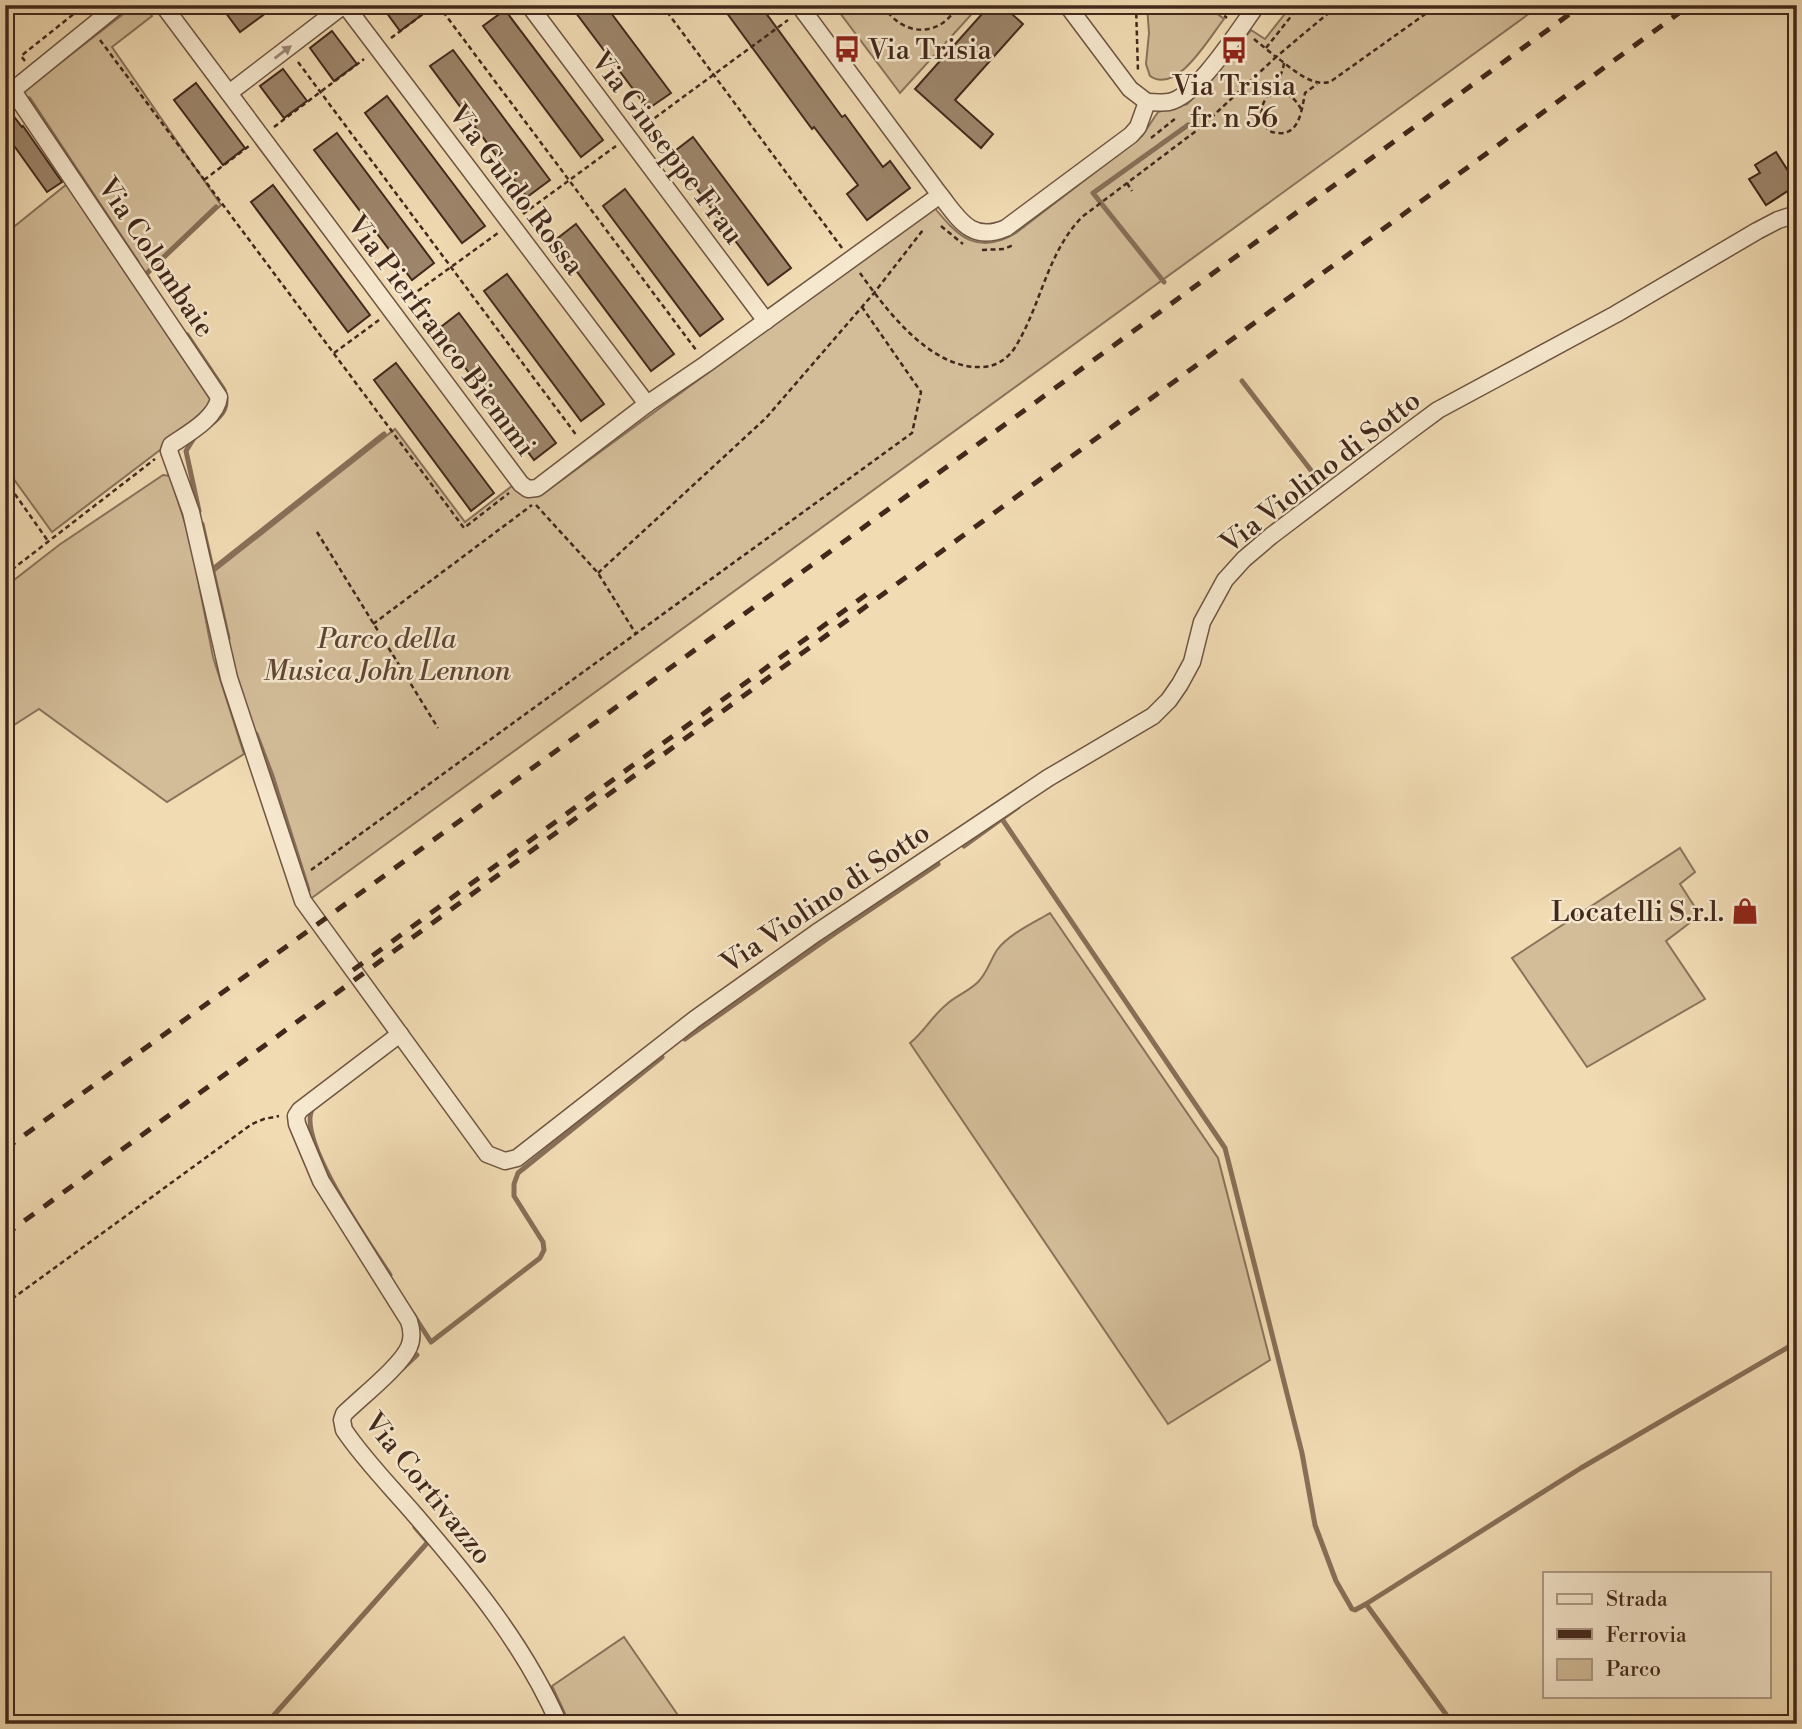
<svg xmlns="http://www.w3.org/2000/svg" width="1802" height="1729" viewBox="0 0 1802 1729" font-family="'Libre Bodoni',serif">
<style>
.green{fill:#d3bd99;stroke:#8a725a;stroke-width:2}
.lines{fill:none;stroke-linecap:round;stroke-linejoin:round}
.stream{stroke:#886f58;stroke-width:5}
.building{fill:#9d856b;stroke:#42281c;stroke-width:2}
.street-casing{stroke:#6e5542;stroke-width:19}
.path{stroke:#42281c;stroke-width:2.5;stroke-dasharray:5 3.5;stroke-linecap:butt}
.street{stroke:#f6e8ce;stroke-width:16}
.rail{stroke:#42281c;stroke-width:5;stroke-dasharray:12 12;stroke-linecap:butt}
.oneway{fill:#9c8875}
.labels{text-anchor:middle;stroke-width:5;stroke-linejoin:round;paint-order:stroke}
.poi-label{font-size:28px;fill:#42281c;stroke:#f6e8ce;text-anchor:start}
.street-label{font-size:28px;fill:#42281c;stroke:#f6e8ce}
.park-label{font-size:28px;font-style:italic;fill:#5f4635;stroke:#f6e8ce}
</style>
<rect width="100%" height="100%" fill="#f1dbb3"/>
<filter id="stains"><feTurbulence type="fractalNoise" baseFrequency=".00286" numOctaves="4"/><feColorMatrix values="0 0 0 0 .2 0 0 0 0 .09 0 0 0 0 .02 0 0 0 .5 -.17"/></filter>
<radialGradient id="worn" r=".72"><stop offset=".6" stop-color="#630" stop-opacity="0"/><stop offset="1" stop-color="#630" stop-opacity=".3"/></radialGradient>
<g class="green">
<polygon points="135,5 143,5 152,16 112,47 221,205 144,278 21,93"/>
<polygon points="834,5 980,5 900,93"/>
<path d="M1147,5H1206L1224,19C1209,38 1177,95 1150,76L1146,64L1149,33Z"/>
<path d="M1292,5H1541L309,900L234,682L211,574L395,429L465,522L512,486L528,495L544,493L934,207C958,237 978,256 1016,233L1142,136L1158,112L1187,104L1209,82L1251,30L1265,39Z"/>
<polygon points="67,184 210,399 211,405 164,447 52,532 5,467 5,234"/>
<polygon points="163,475 170,476 190,539 213,657 244,754 167,802 39,709 11,727 5,719 5,587 59,545"/>
<polygon points="1680,848 1695,872 1680,884 1700,915 1666,941 1705,999 1587,1067 1512,958"/>
<path d="M1050,913L1218,1158L1270,1360L1168,1424L910,1043C924,1032 932,1016 947,1004C956,996 969,991 978,982C987,973 990,961 997,950C1009,934 1033,923 1050,913Z"/>
<polygon points="624,1637 684,1724 570,1724 552,1686"/>
</g>
<g class="lines">
<g class="stream">
<polyline points="29,99 137,262"/>
<polyline points="148,278 145,275 216,207"/>
<polyline points="1164,282 1093,193 1188,125"/>
<path d="M187,335L224,390C230,407 223,415 210,425"/>
<polyline points="1242,381 1327,491"/>
<polyline points="194,438 186,451 199,511"/>
<polyline points="202,524 228,638"/>
<polyline points="213,569 384,434"/>
<polyline points="256,734 272,776 308,890"/>
<polyline points="1002,819 1225,1148 1302,1453 1315,1525 1336,1581 1352,1609 1355,1610 1366,1604"/>
<polyline points="964,846 1018,807"/>
<polyline points="685,1039 834,934 938,864"/>
<path d="M313,1108C294,1137 372,1247 390,1275"/>
<polyline points="413,1314 431,1342 540,1258 544,1250 543,1242 514,1196 514,1184 518,1173 662,1057"/>
<polyline points="402,1369 417,1355"/>
<polyline points="266,1724 428,1542 415,1527"/>
<polyline points="1453,1724 1366,1604 1581,1468 1797,1342"/>
</g>
</g>
<g class="building">
<polygon points="220,5 277,5 240,32"/>
<polygon points="381,5 416,5 423,14 400,31"/>
<polygon points="570,5 605,5 671,93 648,109"/>
<polygon points="721,5 760,5 842,117 845,115 883,167 890,161 910,188 867,220 847,194 858,185 814,127 812,129"/>
<polygon points="990,5 1002,5 1023,24 955,100 993,134 981,148 915,89"/>
<polygon points="505,10 603,140 581,157 483,26"/>
<polygon points="332,31 357,64 334,81 310,48"/>
<polygon points="453,50 550,180 527,197 430,66"/>
<polygon points="283,69 307,101 284,118 260,86"/>
<polygon points="196,83 245,148 223,165 174,100"/>
<polygon points="387,96 485,226 462,243 365,113"/>
<polygon points="5,105 22,127 23,126 62,182 47,192 5,133"/>
<polygon points="337,133 434,263 412,280 314,150"/>
<polygon points="693,137 791,268 768,285 671,154"/>
<polygon points="1776,152 1797,185 1766,205 1749,179 1760,173 1755,165"/>
<polygon points="273,185 370,315 348,332 251,202"/>
<polygon points="625,189 723,319 700,336 603,206"/>
<polygon points="576,224 674,354 651,371 554,241"/>
<polygon points="507,274 604,404 581,421 484,291"/>
<polygon points="459,313 556,443 534,460 437,330"/>
<polygon points="396,363 494,493 471,511 374,380"/>
</g>
<g class="lines">
<defs>
<g id="street">
<polyline points="163,5 521,484 528,489 537,488 647,404 706,364 940,195"/>
<polyline points="345,5 647,404"/>
<polyline points="529,5 766,321"/>
<path d="M799,5L940,195C959,219 971,243 1006,228L1131,135L1138,127L1147,102"/>
<polyline points="1067,5 1130,89 1147,102"/>
<path d="M5,79L219,397C217,418 187,434 171,445L169,451L191,512L229,678L303,901L487,1154L505,1161L517,1158L695,1019L816,933L1048,778L1153,716L1169,700L1180,684L1192,662L1202,622L1225,580L1244,559L1271,536L1407,433L1438,410L1616,314L1757,231L1778,220L1797,214"/>
<polyline points="12,91 118,5"/>
<polyline points="229,93 344,5"/>
<path d="M1147,102C1154,102 1162,103 1169,102C1198,96 1239,29 1257,5"/>
<path d="M400,1034L300,1110L296,1116L297,1124L321,1181L409,1321C412,1330 413,1338 409,1347C401,1366 360,1398 344,1414L342,1420L344,1430C365,1461 392,1488 416,1516C471,1580 525,1646 559,1724"/>
</g>
</defs>
<use href="#street" class="street-casing"/>
<g class="path">
<polyline points="438,5 696,350"/>
<polyline points="662,5 842,248"/>
<path d="M883,5C902,37 940,39 958,5"/>
<polyline points="1136,5 1138,72"/>
<polyline points="1211,5 1227,18"/>
<polyline points="391,38 435,5"/>
<polyline points="1254,39 1276,57 1338,5"/>
<polyline points="100,40 464,528 509,493"/>
<polyline points="1266,48 1300,5"/>
<polyline points="25,61 21,56 85,5"/>
<polyline points="298,62 577,436"/>
<path d="M1284,63C1280,93 1247,101 1269,131C1298,141 1301,115 1305,93L1317,84"/>
<path d="M1269,96C1284,90 1295,96 1302,111"/>
<polyline points="274,127 364,59"/>
<polyline points="641,128 788,20"/>
<polyline points="1151,138 1176,118"/>
<polyline points="204,180 249,146"/>
<polyline points="1127,183 1132,191"/>
<polyline points="523,214 616,146"/>
<polyline points="941,226 963,244"/>
<polyline points="982,250 1004,249 1013,245"/>
<path d="M860,273C887,311 931,370 983,367C996,366 1006,360 1014,349C1041,307 1046,254 1082,217L1200,128L1276,57C1292,68 1310,87 1330,82L1438,5"/>
<polyline points="404,301 498,233"/>
<polyline points="334,353 379,320"/>
<polyline points="5,480 48,541"/>
<polyline points="536,505 598,573 636,634"/>
<polyline points="317,532 438,728"/>
<polyline points="598,573 766,418 874,293 923,230"/>
<polyline points="5,575 155,459"/>
<polyline points="373,624 532,505"/>
<polyline points="311,870 912,433 921,392 862,307"/>
<polyline points="5,1304 252,1124 264,1119 279,1116"/>
</g>
<use href="#street" class="street"/>
<g class="rail">
<polyline points="353,970 867,594"/>
<polyline points="5,1149 333,913 1582,5"/>
<polyline points="5,1235 1690,5"/>
</g>
</g>
<defs><path id="oneway-solid" d="M-6-.8H1V-3.2L6.5 0L1 3.2V.8H-6Z" transform="scale(1.75)"/></defs>
<use class="oneway" href="#oneway-solid" transform="translate(283 52) rotate(-37)"/>
<defs>
<symbol id="bus-bare" viewBox="-9 -9 18 18"><path d="M-5-6H5V4H4V6H2V4H-2V6H-4V4H-5ZM-3.5-4V0h7V-4ZM-3.5 1.2v1.5H-2V1.2ZM2 1.2v1.5H3.5V1.2Z" fill="#8f2418" stroke="#f6e8ce" stroke-width="2.5" paint-order="stroke"/></symbol>
<symbol id="shop-bare" viewBox="-9 -9 18 18"><path d="M-5-2.5h2.3a2.7 3.5 0 0 1 5.4 0H5L5.5 6h-11ZM-1.5-2.5h3a1.5 2.3 0 0 0-3 0Z" fill="#8f2418" stroke="#f6e8ce" stroke-width="2.5" paint-order="stroke"/></symbol>
</defs>
<g fill-rule="evenodd">
<use href="#bus-bare" x="828" y="30" width="38" height="38"/>
<use href="#bus-bare" x="1215" y="31" width="38" height="38"/>
<use href="#shop-bare" x="1726" y="892" width="38" height="38"/>
</g>
<g class="labels">
<g class="poi-label">
<text x="868" y="59">Via Trisia</text>
<text x="1234" y="95" text-anchor="middle">Via Trisia<tspan x="1234" dy="32">fr. n 56</tspan></text>
<text x="1724" y="921" text-anchor="end">Locatelli S.r.l.</text>
</g>
<g class="street-label">
<text transform="translate(668 147) rotate(53)" y="10">Via Giuseppe Frau</text>
<text transform="translate(517 189) rotate(53)" y="10">Via Guido Rossa</text>
<text transform="translate(157 257) rotate(56)" y="10">Via Colombaie</text>
<text transform="translate(442 335) rotate(53)" y="10">Via Pierfranco Biemmi</text>
<text transform="translate(1320 471) rotate(-38)" y="10">Via Violino di Sotto</text>
<text transform="translate(825 897) rotate(-34)" y="10">Via Violino di Sotto</text>
<text transform="translate(429 1488) rotate(51)" y="10">Via Cortivazzo</text>
</g>
<g class="park-label">
<text x="387" y="648">Parco della<tspan x="387" dy="32">Musica John Lennon</tspan></text>
</g>
</g>
<rect width="1802" height="1729" fill="none" stroke="#f1dbb3" stroke-width="28"/>
<rect x="7" y="7" width="1788" height="1715" fill="none" stroke="#42281c" stroke-width="3.5"/>
<rect x="14" y="14" width="1774" height="1701" fill="none" stroke="#42281c" stroke-width="2"/>
<rect x="1543" y="1572" width="228" height="126" fill="#f6e8ce" stroke="#ae9b87" stroke-width="2"/>
<rect x="1557" y="1594" width="35" height="10" fill="#f6e8ce" stroke="#ae9b87" stroke-width="2"/>
<text x="1606" y="1606" font-size="21" fill="#42281c">Strada</text>
<rect x="1557" y="1629" width="35" height="10" fill="#42281c" stroke="#ae9b87" stroke-width="2"/>
<text x="1606" y="1642" font-size="21" fill="#42281c">Ferrovia</text>
<rect x="1557" y="1659" width="35" height="21" fill="#d3bd99" stroke="#ae9b87" stroke-width="2"/>
<text x="1606" y="1676" font-size="21" fill="#42281c">Parco</text>
<rect width="100%" height="100%" filter="url(#stains)"/>
<rect width="100%" height="100%" fill="url(#worn)"/>
</svg>
